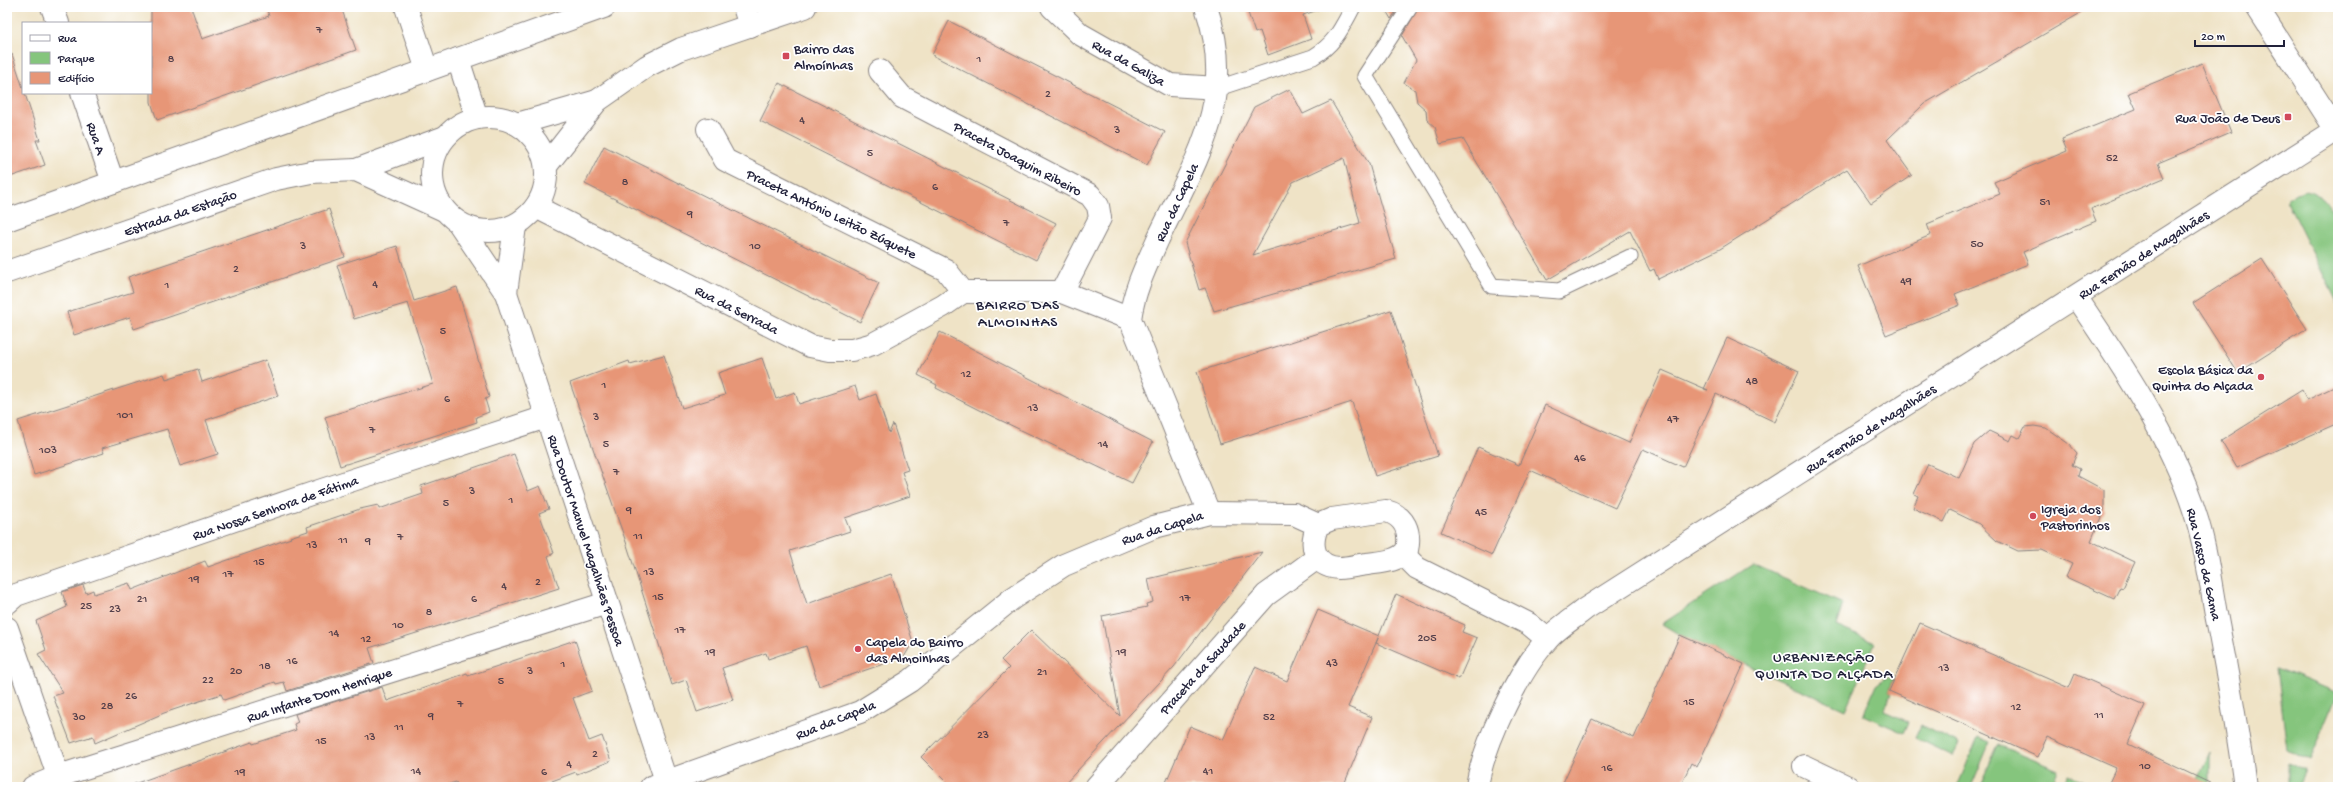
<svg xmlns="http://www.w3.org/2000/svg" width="2345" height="794" viewBox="0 0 2345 794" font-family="'Gochi Hand',sans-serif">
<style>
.green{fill:#85c57d;stroke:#54745c}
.building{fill:#e79677;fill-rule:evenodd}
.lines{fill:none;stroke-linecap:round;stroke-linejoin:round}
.lane-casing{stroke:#888280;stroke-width:17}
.street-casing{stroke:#888280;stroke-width:24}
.secondary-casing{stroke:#888280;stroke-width:24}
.lane{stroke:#fff;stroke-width:15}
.street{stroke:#fff;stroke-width:22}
.secondary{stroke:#fff;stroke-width:22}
.poi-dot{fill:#d1495b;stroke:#fff;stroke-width:1.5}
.labels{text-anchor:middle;stroke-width:3.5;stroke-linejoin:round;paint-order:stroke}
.number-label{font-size:12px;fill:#533f4a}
.poi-label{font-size:14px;fill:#22223b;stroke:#fff;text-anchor:start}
.street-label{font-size:14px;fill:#22223b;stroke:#fff}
.neighbourhood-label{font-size:15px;letter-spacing:1px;fill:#22223b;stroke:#fff}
</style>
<rect width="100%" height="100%" fill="#fff"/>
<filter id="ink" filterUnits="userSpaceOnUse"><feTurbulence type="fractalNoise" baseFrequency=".025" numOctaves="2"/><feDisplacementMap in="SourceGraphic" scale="8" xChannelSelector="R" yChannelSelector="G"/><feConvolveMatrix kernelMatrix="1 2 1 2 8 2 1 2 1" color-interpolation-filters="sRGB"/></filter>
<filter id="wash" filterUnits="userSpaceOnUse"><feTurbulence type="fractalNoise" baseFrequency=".012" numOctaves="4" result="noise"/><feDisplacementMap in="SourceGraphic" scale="16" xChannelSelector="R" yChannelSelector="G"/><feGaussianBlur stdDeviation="0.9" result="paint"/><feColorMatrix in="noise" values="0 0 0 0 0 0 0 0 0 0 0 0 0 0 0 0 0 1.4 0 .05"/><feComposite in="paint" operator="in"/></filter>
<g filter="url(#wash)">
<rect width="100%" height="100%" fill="#efe3c6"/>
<g class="green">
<path d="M2305,190C2321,193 2331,206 2337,220C2341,229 2338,290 2338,304L2286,200L2297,193Z"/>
<polygon points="1753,564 1843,604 1836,626 1875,643 1845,710 1680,635 1662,624"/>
<polygon points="2277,668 2338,693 2310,761 2287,750"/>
<polygon points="1885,678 1894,678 1889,691 1892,693 1884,711 1909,722 1904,733 1863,715 1876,685"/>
<polygon points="1921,725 1959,744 1953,756 1915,738"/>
<polygon points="1978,737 1990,742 1971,787 1957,787"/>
<polygon points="1998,745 2058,770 2051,787 1979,787"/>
<polygon points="2210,753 2210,787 2194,787"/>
<polygon points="2288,762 2306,770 2299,787 2288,787"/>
<polygon points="2068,774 2098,787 2062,787"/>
</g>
<g id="blocks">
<g class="building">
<polygon points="151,7 191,7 202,39 269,16 266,7 341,7 356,50 157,120 151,102"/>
<polygon points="1246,7 1318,7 1318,10 1303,15 1311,39 1268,55 1260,31 1255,33"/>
<polygon points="1384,7 1399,7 1391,19"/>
<polygon points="1419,7 2091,7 1924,104 1887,140 1912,175 1871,203 1847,169 1720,249 1658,279 1654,269 1650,271 1630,231 1547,280 1463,139 1440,144 1435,127 1427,120 1426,110 1417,102 1415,90 1404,83 1416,60 1402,36"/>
<polygon points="949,21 1165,132 1147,165 932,55"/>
<polygon points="12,54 40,140 36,140 45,165 7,178 7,55"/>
<polygon points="2202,63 2231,132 2158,163 2164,178 2091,209 2096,221 2023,252 2028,264 1955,294 1960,305 1886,335 1858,266 1931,235 1927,224 2000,194 1994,182 2067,151 2062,139 2136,109 2129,93"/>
<polygon points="779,83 1056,223 1036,260 760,121"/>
<path d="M1290,89L1303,114L1331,101L1369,164L1396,259L1214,311L1205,288L1199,290L1185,243L1254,107ZM1344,158L1360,223L1253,255L1293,182Z"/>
<polygon points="604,146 879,283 860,322 585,184"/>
<polygon points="329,209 345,257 134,329 130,317 74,335 67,312 133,292 128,277"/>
<polygon points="397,246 414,301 457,287 489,397 485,399 489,412 476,417 477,422 340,466 325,417 433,384 408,303 354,319 337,265"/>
<polygon points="2262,259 2307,329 2238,373 2193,303"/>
<polygon points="1391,310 1438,456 1375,476 1352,402 1220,444 1197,372"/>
<polygon points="940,332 1153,442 1132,483 979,410 936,388 937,385 918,375"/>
<polygon points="1727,338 1799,371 1775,422 1716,394 1683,467 1643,449 1615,508 1530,470 1492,555 1441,532 1478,447 1519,465 1545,405 1629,443 1662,370 1708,390 1704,389"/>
<polygon points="664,355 682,408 725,395 718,373 762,358 776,399 795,392 799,404 855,386 860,400 876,394 889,433 893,424 908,470 902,472 910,496 845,518 850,531 790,551 807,604 891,574 913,642 904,657 819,686 806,646 768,659 766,653 722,668 733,700 697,712 686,680 672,685 626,542 570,383 629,361 630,364"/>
<polygon points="266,360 278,396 206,420 218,454 180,466 167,429 102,448 104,453 34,475 18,421 164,374 166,379 198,369 202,382"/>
<polygon points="2338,385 2338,423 2237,468 2221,441 2302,390 2307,400"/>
<polygon points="2034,426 2046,428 2069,444 2077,453 2072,465 2080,469 2078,476 2104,490 2104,510 2091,541 2135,562 2123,588 2120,587 2114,599 2066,577 2072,564 2042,550 2018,551 1997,541 1979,524 1950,510 1944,522 1913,508 1918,496 1914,494 1928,464 1959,478 1974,444 1989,431 2010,441 2013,435 2019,438 2025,427"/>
<polygon points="514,454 528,491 540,486 549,509 539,513 554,553 548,556 559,588 369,648 374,663 287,691 284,682 276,684 275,682 224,700 221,694 164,713 95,743 93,736 71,743 53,696 63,693 38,654 46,650 36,621 67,607 62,592 83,585 86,593 93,590 94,594 129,583 132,590 205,561 208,567 291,538 290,537 308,531 307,527 360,509 378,505 379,509 423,494 421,486"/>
<polygon points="1262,552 1174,667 1062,787 951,787 921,757 1009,668 1001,660 1031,630 1120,716 1102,616 1147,607 1146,604 1153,602 1148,579"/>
<polygon points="1396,594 1465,625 1462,632 1477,638 1459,679 1376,643"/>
<polygon points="1318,610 1379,636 1348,707 1372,717 1343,787 1164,787 1190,726 1223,740 1255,667 1287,681"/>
<polygon points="1920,623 2069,688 2075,674 2145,705 2128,744 2218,787 2107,787 2116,768 2047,737 2038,757 1889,691"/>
<polygon points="1680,635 1744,664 1697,767 1691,763 1680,787 1561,787 1592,719 1634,738"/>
<polygon points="575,640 592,691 573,698 589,741 602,736 611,761 577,774 576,772 536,787 458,787 456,782 439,787 134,787 134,784 252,742 253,744 296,730 294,724 298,722 295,714 382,687 387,701 467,673 468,676"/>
</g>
</g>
</g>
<g filter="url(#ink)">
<use href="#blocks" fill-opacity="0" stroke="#888280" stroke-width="1"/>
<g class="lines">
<defs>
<g id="lane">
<polyline points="1410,7 1365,76 1492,286 1559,291 1630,257"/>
<path d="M1218,88L1313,57C1335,44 1341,29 1353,7"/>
</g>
<g id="street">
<polyline points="52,7 58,23"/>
<polyline points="406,7 427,70"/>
<polyline points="744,7 750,26"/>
<polyline points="1052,7 1080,34 1170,85 1218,88"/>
<path d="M1206,7C1238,99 1196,159 1158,239C1146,266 1134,290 1130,319L1209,513"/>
<polyline points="2257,7 2338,133"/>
<polyline points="458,59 477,118"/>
<polyline points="880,71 902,97 1090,195 1098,206 1100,218 1062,292"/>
<polyline points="82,93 113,182"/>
<polyline points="708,129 725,160 946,270 963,292"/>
<polyline points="536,207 810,346 830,350 852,350 873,344 943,306 963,292 1062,292 1130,319"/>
<polyline points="7,220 604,7"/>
<path d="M2076,297C2121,363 2171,437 2195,513C2206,546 2210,581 2216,614C2227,672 2238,729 2245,787"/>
<polyline points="1404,555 1417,568 1529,624 1547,639"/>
<polyline points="7,603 16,595 322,490 546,417"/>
<polyline points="7,628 62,787"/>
<polyline points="1804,766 1848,787"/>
<polyline points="33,787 59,776 607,603"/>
<path d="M651,787L860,712L910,681L1013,598L1064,565L1154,527L1209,513L1294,514L1318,525L1332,519L1386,511C1405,516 1411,532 1407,550C1398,562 1381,562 1367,564C1358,565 1348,568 1339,568C1313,566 1309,545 1318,525"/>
<polyline points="1096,787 1266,595 1317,558"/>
<path d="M1477,787C1483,745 1518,672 1547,640C1557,628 1573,619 1585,609L2336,130"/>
</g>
<g id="secondary">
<circle cx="489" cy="174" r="57"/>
<polyline points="517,124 597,101"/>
<polyline points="546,166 597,101 647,66 681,49 805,7"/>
<polyline points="356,170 445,137"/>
<polyline points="460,225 506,293 668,787"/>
<polyline points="7,272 276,179 311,172 356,170 444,210"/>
<polyline points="506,293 515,226"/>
</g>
</defs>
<use href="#lane" class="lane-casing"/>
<use href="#street" class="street-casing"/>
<use href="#secondary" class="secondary-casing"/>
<use href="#lane" class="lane"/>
<use href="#street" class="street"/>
<use href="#secondary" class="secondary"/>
</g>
</g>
<g class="poi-dot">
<rect x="782" y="52" width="8" height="8" rx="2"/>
<rect x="2284" y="113" width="8" height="8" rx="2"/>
<circle cx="2261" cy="377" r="4"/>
<circle cx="2033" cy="516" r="4"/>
<circle cx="858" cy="649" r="4"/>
</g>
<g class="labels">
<g class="number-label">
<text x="319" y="33">7</text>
<text x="171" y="62">8</text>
<text x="979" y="62">1</text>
<text x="1048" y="97">2</text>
<text x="802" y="123">4</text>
<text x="1117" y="133">3</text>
<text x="870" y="156">5</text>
<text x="2112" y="161">52</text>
<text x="625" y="185">8</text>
<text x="935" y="190">6</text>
<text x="2045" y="205">51</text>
<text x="690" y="217">9</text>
<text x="1006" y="226">7</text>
<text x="1977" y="247">50</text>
<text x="303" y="249">3</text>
<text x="755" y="249">10</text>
<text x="236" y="272">2</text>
<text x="1906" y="284">49</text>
<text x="375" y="287">4</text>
<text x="167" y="288">1</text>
<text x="443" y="334">5</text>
<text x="966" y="377">12</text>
<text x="1752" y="384">48</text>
<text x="604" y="388">1</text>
<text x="447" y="402">6</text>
<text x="1033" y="411">13</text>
<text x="125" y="418">101</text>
<text x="596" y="420">3</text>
<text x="1673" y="422">47</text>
<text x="372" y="433">7</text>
<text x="606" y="447">5</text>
<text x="1103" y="447">14</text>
<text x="48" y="453">103</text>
<text x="1580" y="461">46</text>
<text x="616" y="475">7</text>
<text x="472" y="494">3</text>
<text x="511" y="503">1</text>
<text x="446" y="506">5</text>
<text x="629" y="513">9</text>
<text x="1481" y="515">45</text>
<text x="638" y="539">11</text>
<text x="400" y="540">7</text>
<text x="343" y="543">11</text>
<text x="368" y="544">9</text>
<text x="312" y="548">13</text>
<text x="259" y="565">15</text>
<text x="649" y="575">13</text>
<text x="228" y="577">17</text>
<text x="194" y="582">19</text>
<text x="538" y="585">2</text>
<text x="504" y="589">4</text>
<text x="658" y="600">15</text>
<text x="1185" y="601">17</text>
<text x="142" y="602">21</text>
<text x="474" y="602">6</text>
<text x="86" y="609">25</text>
<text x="115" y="612">23</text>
<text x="429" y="615">8</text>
<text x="398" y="628">10</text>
<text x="680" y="633">17</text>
<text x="334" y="636">14</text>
<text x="1427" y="641">205</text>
<text x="366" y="642">12</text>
<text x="710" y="655">19</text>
<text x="1121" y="655">19</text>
<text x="292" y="664">16</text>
<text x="1332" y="666">43</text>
<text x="563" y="667">1</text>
<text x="265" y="669">18</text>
<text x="1944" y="671">13</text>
<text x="236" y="674">20</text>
<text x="530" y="674">3</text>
<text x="1042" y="675">21</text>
<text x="208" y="683">22</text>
<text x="501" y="684">5</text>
<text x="131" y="699">26</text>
<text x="1689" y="705">15</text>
<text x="460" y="707">7</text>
<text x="107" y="709">28</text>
<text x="2016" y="710">12</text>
<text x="2099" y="718">11</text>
<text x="431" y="719">9</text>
<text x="79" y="720">30</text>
<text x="1269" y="720">52</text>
<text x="399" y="730">11</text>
<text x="983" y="738">23</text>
<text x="370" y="740">13</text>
<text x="321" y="744">15</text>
<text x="595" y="757">2</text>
<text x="569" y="767">4</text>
<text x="2145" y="769">10</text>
<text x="1607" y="771">16</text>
<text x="416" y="774">14</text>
<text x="1208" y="774">41</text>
<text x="240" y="775">19</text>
<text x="544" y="775">6</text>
</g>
<g class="poi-label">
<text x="794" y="53">Bairro das<tspan x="794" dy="16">Almoínhas</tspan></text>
<text x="2280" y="122" text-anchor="end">Rua João de Deus</text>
<text x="2253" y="374" text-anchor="end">Escola Básica da<tspan x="2253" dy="16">Quinta do Alçada</tspan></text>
<text x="2041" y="513">Igreja dos<tspan x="2041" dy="16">Pastorinhos</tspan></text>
<text x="866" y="646">Capela do Bairro<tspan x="866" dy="16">das Almoinhas</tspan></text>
</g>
<g class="street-label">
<text transform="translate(1129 62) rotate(29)" y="5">Rua da Galiza</text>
<text transform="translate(97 138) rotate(71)" y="5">Rua A</text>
<text transform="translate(1018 158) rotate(28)" y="5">Praceta Joaquim Ribeiro</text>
<text transform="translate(1176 202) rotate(-65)" y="5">Rua da Capela</text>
<text transform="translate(180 212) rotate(-19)" y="5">Estrada da Estação</text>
<text transform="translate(832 213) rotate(26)" y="5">Praceta António Leitão Zúquete</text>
<text transform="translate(2143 254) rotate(-33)" y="5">Rua Fernão de Magalhães</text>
<text transform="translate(737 309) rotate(27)" y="5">Rua da Serrada</text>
<text transform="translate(1870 428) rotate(-33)" y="5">Rua Fernão de Magalhães</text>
<text transform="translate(275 507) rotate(-19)" y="5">Rua Nossa Senhora de Fátima</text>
<text transform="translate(1162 527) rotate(-18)" y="5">Rua da Capela</text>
<text transform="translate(587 540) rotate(72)" y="5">Rua Doutor Manuel Magalhães Pessoa</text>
<text transform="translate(2205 564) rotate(77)" y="5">Rua Vasco da Gama</text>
<text transform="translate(1202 667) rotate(-48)" y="5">Praceta da Saudade</text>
<text transform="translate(319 694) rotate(-18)" y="5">Rua Infante Dom Henrique</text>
<text transform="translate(835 719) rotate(-22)" y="5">Rua da Capela</text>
</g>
<g class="neighbourhood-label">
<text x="1018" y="309">BAIRRO DAS<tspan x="1018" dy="17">ALMOINHAS</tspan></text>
<text x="1824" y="661">URBANIZAÇÃO<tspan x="1824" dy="17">QUINTA DO ALÇADA</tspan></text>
</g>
</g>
<rect width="2345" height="794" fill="none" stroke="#fff" stroke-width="24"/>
<rect x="22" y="22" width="130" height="72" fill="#ffffff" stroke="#a7a7b1"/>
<rect x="30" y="35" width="20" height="6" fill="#ffffff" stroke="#a7a7b1"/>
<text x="58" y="42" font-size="12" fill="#22223b">Rua</text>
<rect x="30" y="52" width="20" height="12" fill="#85c57d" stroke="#a7a7b1"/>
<text x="58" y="62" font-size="12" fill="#22223b">Parque</text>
<rect x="30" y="72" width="20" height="12" fill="#e79677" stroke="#a7a7b1"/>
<text x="58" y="82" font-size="12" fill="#22223b">Edifício</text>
<path d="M2195 40v6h89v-6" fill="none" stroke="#22223b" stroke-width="2"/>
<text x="2201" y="40" font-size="12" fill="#22223b" stroke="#ffffff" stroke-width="3" paint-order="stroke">20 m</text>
</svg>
